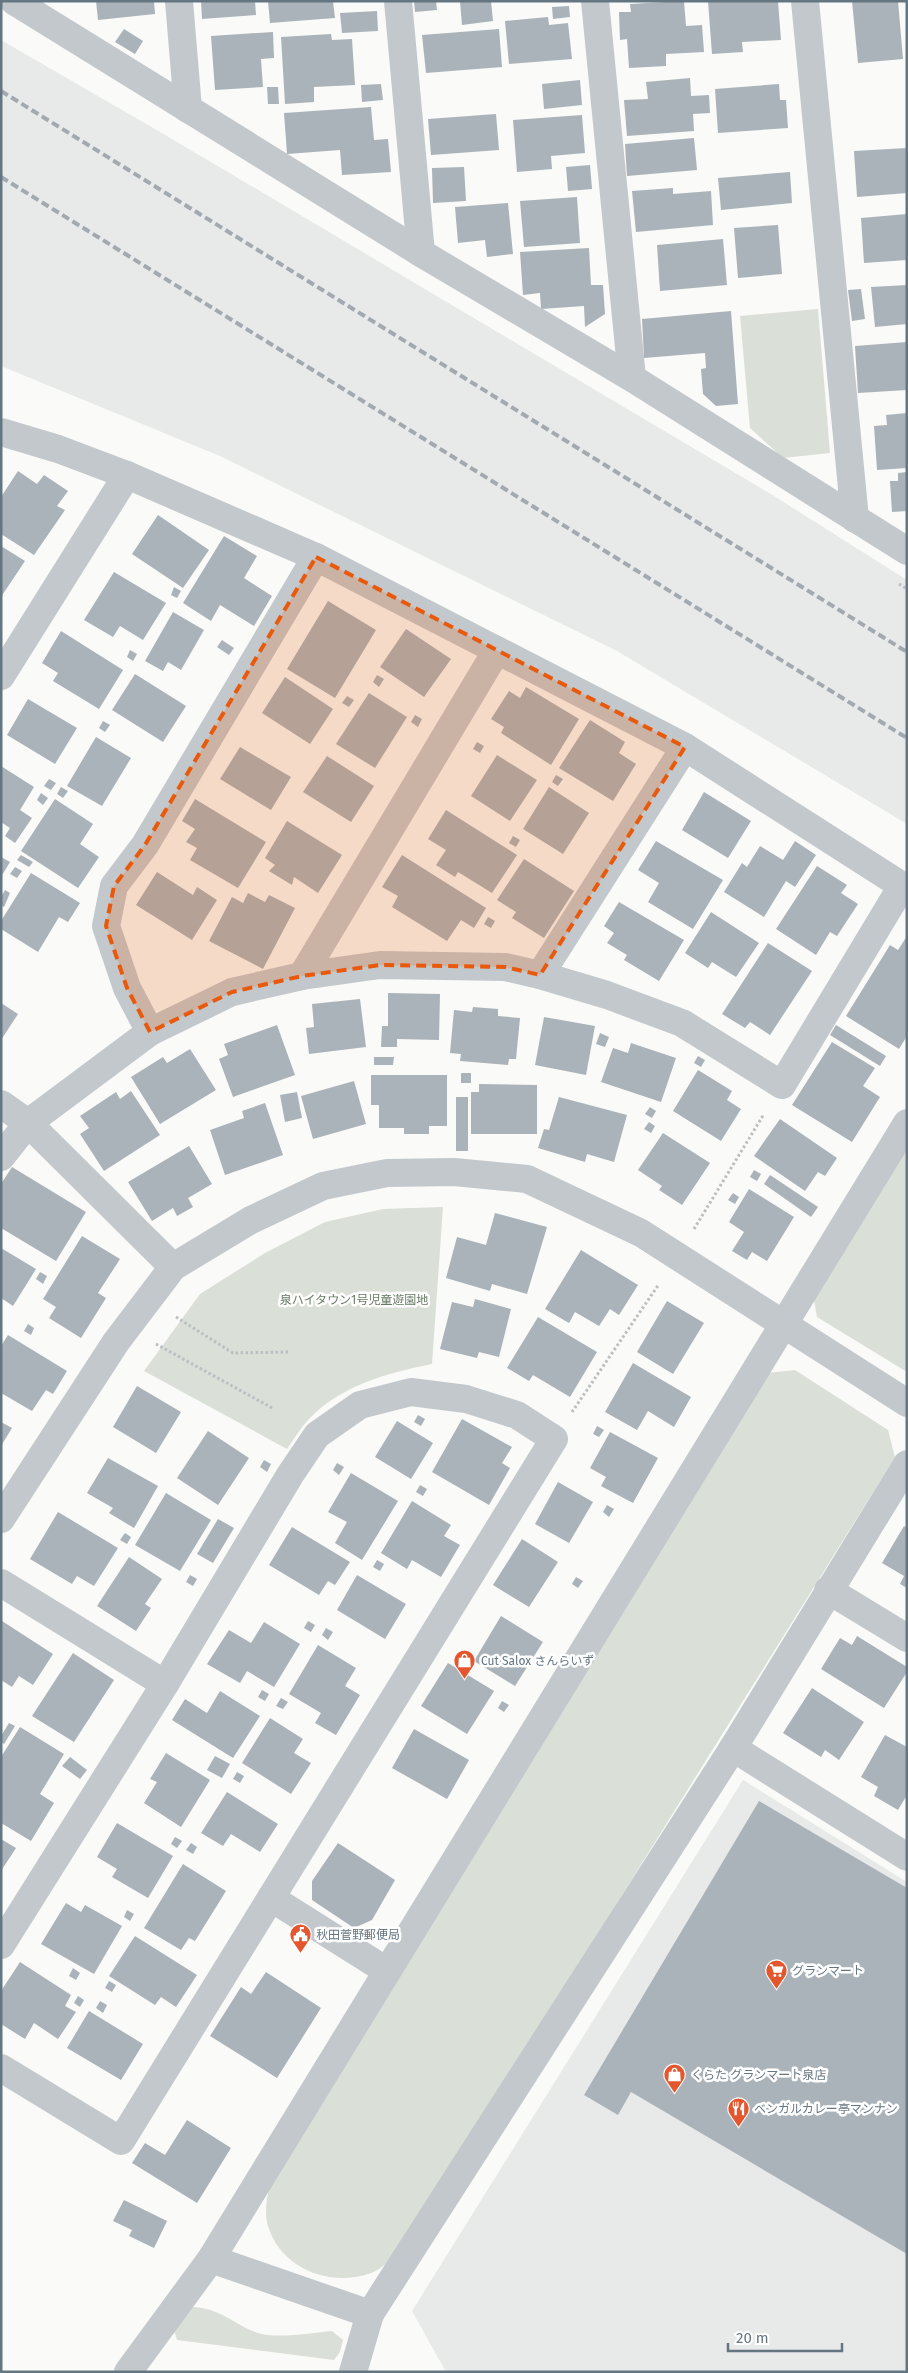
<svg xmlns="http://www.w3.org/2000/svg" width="908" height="2373" viewBox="0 0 908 2373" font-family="'Fira Sans','Noto Sans JP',sans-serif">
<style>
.built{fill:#e8e9e9}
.green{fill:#dadfd7}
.building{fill:#aab3b9}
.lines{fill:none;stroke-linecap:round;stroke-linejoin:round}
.path{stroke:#bbbfc2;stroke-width:3;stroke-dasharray:2.5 2.5;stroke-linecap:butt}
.street{stroke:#c3c8cc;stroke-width:28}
.rail{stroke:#a2aab0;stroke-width:4;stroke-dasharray:8 4;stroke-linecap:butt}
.marked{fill:#e8590c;fill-opacity:0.2;stroke:#e8590c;stroke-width:4;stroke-dasharray:10 6;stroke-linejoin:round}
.labels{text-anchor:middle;stroke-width:5;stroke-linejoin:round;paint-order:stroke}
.park-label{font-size:12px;fill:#687a64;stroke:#fff}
.poi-label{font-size:12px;fill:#657683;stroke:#fff;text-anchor:start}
</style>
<rect width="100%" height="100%" fill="#fafaf8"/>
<g class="built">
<polygon points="1,40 167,136 774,496 907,580 907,824 617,651 220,456 1,366"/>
<polygon points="743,1780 907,1882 907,2372 446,2372 412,2311"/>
</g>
<g class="green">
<polygon points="818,309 830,453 783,458 750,428 740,316"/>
<polygon points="907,1149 907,1372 817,1317 814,1300"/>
<path d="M443,1207L432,1364C388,1373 342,1385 310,1418C301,1427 294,1439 287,1449L144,1371L200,1294L265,1253L325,1222L383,1209Z"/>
<path d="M795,1370L888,1430L895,1457L397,2256C389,2261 380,2270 371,2273C331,2288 281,2269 268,2226C263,2210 269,2189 272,2173L767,1373Z"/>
<path d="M193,2307C223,2309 232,2324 258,2333C275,2339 313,2333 332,2331L343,2340L340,2352L334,2360L177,2340L174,2330Z"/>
</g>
<g class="building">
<polygon points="96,1 154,1 155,14 98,20"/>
<polygon points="201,1 255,1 256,15 202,19"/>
<polygon points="268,1 333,1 335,18 270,23"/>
<polygon points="414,1 436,1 437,10 415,12"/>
<polygon points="460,1 491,1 493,21 462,25"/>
<polygon points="684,1 686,26 702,25 704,52 666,54 666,66 629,68 627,39 620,40 619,12 631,12 630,4"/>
<polygon points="708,1 778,1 781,40 742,42 743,52 712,54"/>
<polygon points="852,1 898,1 903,59 858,63"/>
<polygon points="569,6 570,17 553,19 552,7"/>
<polygon points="377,11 378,31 342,33 340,13"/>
<polygon points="548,17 549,25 568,23 572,59 509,64 505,21"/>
<polygon points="124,29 143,41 135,54 115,42"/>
<polygon points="499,29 502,67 426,73 422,35"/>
<polygon points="273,32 274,58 261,59 263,87 215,90 211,36"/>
<polygon points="331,34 332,40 352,39 355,85 314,87 314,102 285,104 281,37"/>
<polygon points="690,78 691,96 709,95 710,113 693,114 694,131 627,136 624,100 648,99 646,82"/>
<polygon points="580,80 582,105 544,109 542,84"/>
<polygon points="381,84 383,100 362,102 361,85"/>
<polygon points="779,84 780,100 786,100 788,128 718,133 715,89"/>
<polygon points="267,87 278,87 279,104 268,104"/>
<polygon points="371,107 374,140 388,139 391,172 342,175 340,150 287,154 284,113"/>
<polygon points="496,114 499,150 431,155 428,119"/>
<polygon points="582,115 585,153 551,156 552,169 517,172 513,120"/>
<polygon points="694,138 697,170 627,176 625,144"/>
<polygon points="907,148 907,193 857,197 854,151"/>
<polygon points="590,165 592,189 568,191 566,167"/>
<polygon points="464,167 466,201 433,203 432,168"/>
<polygon points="790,172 792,203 721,210 718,178"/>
<polygon points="673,188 673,194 711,191 713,225 636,232 632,191"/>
<polygon points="577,197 580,243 524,247 520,201"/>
<polygon points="508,203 513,254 487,257 485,240 458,243 455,207"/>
<polygon points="907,214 907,260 864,263 861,218"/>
<polygon points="778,225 782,274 738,278 734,228"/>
<polygon points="723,239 727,285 660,291 657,245"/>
<polygon points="589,248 591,285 603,285 605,314 585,327 584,306 541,309 540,293 523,295 520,252"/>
<polygon points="907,285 907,324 875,327 871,287"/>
<polygon points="861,289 865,319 852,321 848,290"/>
<polygon points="731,311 738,404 716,406 703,394 701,369 706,368 705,353 644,358 642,319"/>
<polygon points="907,342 907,390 858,393 855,346"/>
<polygon points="907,413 907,468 877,470 874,426 887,425 886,415"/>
<polygon points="18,471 37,484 44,475 68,491 57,506 65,510 34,555 1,534 1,497"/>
<polygon points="907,472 907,511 892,512 890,481 898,481 898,473"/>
<polygon points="158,515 209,550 183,588 132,554"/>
<polygon points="224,536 257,556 244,578 272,596 254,626 220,605 211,621 183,603"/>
<polygon points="1,546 25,561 1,597"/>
<polygon points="114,572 166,603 143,640 120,626 113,637 84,620"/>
<polygon points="174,587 181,591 177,598 171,595"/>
<polygon points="328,601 376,630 335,698 287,669"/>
<polygon points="173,612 204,630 181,670 168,662 163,671 145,661"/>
<polygon points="406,629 451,659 424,697 380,667"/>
<polygon points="61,631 123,670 99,709 53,681 58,673 42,663"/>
<polygon points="222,640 234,648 229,655 217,647"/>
<polygon points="130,650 137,654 133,661 127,657"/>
<polygon points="135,674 186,706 163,742 112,710"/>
<polygon points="377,675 384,679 379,687 373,682"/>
<polygon points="285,677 333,709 310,744 262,713"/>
<polygon points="526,687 579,719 551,765 501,733 504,727 491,719 509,691 520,698"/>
<polygon points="369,693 407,717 375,768 336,744"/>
<polygon points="347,696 354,700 349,707 342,703"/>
<polygon points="28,699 77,728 55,764 7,735"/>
<polygon points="415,715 422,719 418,727 411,722"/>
<polygon points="590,720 625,742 619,753 636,764 613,801 559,768"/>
<polygon points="103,721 110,725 105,732 99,728"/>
<polygon points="96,737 131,758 102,806 67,786"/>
<polygon points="477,742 484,746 480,753 473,749"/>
<polygon points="240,747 291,777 271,810 220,779"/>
<polygon points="497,755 537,780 510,821 471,796"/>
<polygon points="327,756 374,786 351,822 303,792"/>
<polygon points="1,766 34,787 20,810 32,818 15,843 5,836 10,828 1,822"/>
<polygon points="556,775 563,779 558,786 552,782"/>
<polygon points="49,779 56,783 51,790 44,786"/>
<polygon points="61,787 68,791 63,798 57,794"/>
<polygon points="549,787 589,813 563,854 523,829"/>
<polygon points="704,792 751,821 728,858 682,830"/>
<polygon points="41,793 48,798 43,805 37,800"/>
<polygon points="55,799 93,824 80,844 99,857 78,888 21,851"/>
<polygon points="195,799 266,842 238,888 190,860 197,848 186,842 195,829 182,821"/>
<polygon points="446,810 517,855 492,893 458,872 455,877 436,865 446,850 428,839"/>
<polygon points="287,821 342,855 318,893 294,877 292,885 269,871 275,865 265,858"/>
<polygon points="513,836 520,840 516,847 509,843"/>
<polygon points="656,841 723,880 693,929 648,902 659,883 638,870"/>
<polygon points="795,841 816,855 795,887 786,881 764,917 724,892 742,863 747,867 760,846 783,860"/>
<polygon points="21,855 33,862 29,867 17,860"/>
<polygon points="402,855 486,908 474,928 461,920 447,941 392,907 398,896 382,887"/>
<polygon points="1,857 10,862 1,877"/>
<polygon points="524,859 574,891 544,938 512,918 516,912 497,900"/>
<polygon points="817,866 847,885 841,893 858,904 837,936 830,932 816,955 776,929"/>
<polygon points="15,867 22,871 17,878 10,874"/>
<polygon points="157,872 193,895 197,887 217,900 192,940 136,905"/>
<polygon points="31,873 80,903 68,922 59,917 38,952 1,929 1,921"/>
<polygon points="5,890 10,893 4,907 1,905 1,897"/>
<polygon points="248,893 265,902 269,895 295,908 263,969 209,941 232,897 243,903"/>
<polygon points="619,902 684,940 659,981 624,960 627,955 607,943 614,933 604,926"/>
<polygon points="711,912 759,943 736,977 712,962 708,968 685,953"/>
<polygon points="488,917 495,921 491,928 484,924"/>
<polygon points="907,936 907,1036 899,1049 846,1016 890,945 898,950"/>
<polygon points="768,943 812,971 770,1035 750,1022 745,1028 722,1014"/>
<polygon points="388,993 440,994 439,1040 397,1039 397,1047 381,1047 382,1026 388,1026"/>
<polygon points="360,999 366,1047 309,1054 306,1028 314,1027 312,1004"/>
<polygon points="1,1003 18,1014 1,1040"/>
<polygon points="473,1007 498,1009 498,1016 520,1018 516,1059 509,1059 508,1065 460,1061 461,1054 450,1053 454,1010 472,1012"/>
<polygon points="544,1017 595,1026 586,1075 535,1065"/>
<polygon points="277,1025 295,1075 233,1097 219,1059 228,1055 224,1044"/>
<polygon points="836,1025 886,1056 880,1066 830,1035"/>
<polygon points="600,1033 609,1037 605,1047 596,1044"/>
<polygon points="832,1042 875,1068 863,1086 880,1097 852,1142 792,1105"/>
<polygon points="631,1043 676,1058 661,1102 601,1082 613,1048 628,1053"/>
<polygon points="190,1049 216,1090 160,1124 131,1077 163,1057 167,1063"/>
<polygon points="698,1056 705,1060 701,1067 694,1063"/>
<polygon points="374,1057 394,1057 393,1065 374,1065"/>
<polygon points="698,1070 732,1091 727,1100 741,1109 721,1141 673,1111"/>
<rect x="461" y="1073" width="10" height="10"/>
<polygon points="371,1075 447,1075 447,1126 429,1126 429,1134 404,1134 404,1128 379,1128 379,1105 371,1105"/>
<polygon points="354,1081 366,1124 313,1139 301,1096"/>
<polygon points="479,1084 537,1085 537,1134 471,1134 471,1092 479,1092"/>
<polygon points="131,1091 160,1135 104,1171 80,1134 89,1128 80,1116 116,1092 120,1099"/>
<polygon points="297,1092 302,1118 285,1122 280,1095"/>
<rect x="456" y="1097" width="12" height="54"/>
<polygon points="559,1097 627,1115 614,1162 587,1154 585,1162 538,1148 544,1129 549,1130"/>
<polygon points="265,1103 283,1155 225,1175 210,1130 244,1118 242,1111"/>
<polygon points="650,1107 656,1111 652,1118 645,1114"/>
<polygon points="780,1119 837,1158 825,1176 818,1172 805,1191 754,1156"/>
<polygon points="649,1122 655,1126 651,1133 644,1129"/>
<polygon points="663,1133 710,1163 682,1205 659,1190 662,1186 638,1170"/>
<polygon points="189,1146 212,1184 188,1198 193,1207 177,1216 173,1208 152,1221 128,1182"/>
<polygon points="12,1167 86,1212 56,1261 1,1228 1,1184"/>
<polygon points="754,1170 761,1174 757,1181 750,1177"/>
<polygon points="770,1175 818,1207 811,1217 764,1184"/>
<polygon points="749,1189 794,1217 767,1261 752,1252 747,1260 732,1251 744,1232 729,1222"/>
<polygon points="733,1193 739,1197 735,1204 728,1200"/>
<polygon points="495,1213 547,1227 527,1294 492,1284 490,1291 446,1278 457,1237 486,1245"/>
<polygon points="82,1236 120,1259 98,1293 106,1298 81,1338 49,1318 56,1307 43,1299"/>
<polygon points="1,1248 36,1269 13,1306 1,1298"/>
<polygon points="581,1250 638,1285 619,1315 610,1309 599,1326 575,1312 569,1323 545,1309"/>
<polygon points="40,1272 47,1276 43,1284 36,1279"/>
<polygon points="475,1299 511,1309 499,1357 479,1352 477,1358 440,1349 452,1302 473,1307"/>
<polygon points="667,1301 704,1323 673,1374 637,1352"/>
<polygon points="538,1317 597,1352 570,1397 533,1375 529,1381 507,1368"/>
<polygon points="28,1324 34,1328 31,1335 24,1331"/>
<polygon points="8,1335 67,1371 53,1394 46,1390 32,1411 1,1393 1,1346"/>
<polygon points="633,1363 691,1397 674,1427 648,1411 637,1430 605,1412"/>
<polygon points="137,1386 181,1412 156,1453 113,1427"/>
<polygon points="418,1415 425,1419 421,1426 414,1422"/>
<polygon points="462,1419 512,1447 502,1463 510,1468 489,1505 432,1472"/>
<polygon points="397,1421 433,1443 411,1479 375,1457"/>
<polygon points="1,1422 12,1428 1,1446"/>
<polygon points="597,1426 604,1430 599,1437 593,1434"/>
<polygon points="208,1431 249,1458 218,1505 177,1478"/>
<polygon points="610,1432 658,1458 633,1503 601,1486 606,1477 590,1468"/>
<polygon points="108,1458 158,1486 134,1528 109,1513 113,1508 87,1493"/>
<polygon points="264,1460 271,1464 267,1472 260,1467"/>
<polygon points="337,1463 344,1467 339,1475 333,1470"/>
<polygon points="351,1473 398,1501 362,1560 335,1543 347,1522 328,1512"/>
<polygon points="558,1482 593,1502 569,1543 535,1524"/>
<polygon points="420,1485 427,1489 423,1496 416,1492"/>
<polygon points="166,1493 211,1520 180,1571 135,1545"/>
<polygon points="412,1501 451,1525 444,1536 460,1545 441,1577 412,1560 407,1569 381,1553"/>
<polygon points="607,1505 614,1509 609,1517 603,1512"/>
<polygon points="58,1512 118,1548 94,1586 77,1576 72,1584 30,1559"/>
<polygon points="218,1519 234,1528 213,1563 197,1554"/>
<polygon points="904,1526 907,1528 907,1588 900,1584 904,1576 882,1563"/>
<polygon points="292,1527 350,1562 335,1585 328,1581 319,1595 269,1565"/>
<polygon points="125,1533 131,1537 127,1544 120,1540"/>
<polygon points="522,1539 558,1562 529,1607 493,1585"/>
<polygon points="129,1557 162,1579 145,1604 151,1608 136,1631 97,1606"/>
<polygon points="377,1560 384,1564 380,1571 373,1567"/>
<polygon points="190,1575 197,1579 193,1586 186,1582"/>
<polygon points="357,1575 406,1604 385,1639 337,1610"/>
<polygon points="576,1577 583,1581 578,1588 572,1584"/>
<polygon points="501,1616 543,1642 515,1686 474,1661"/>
<polygon points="2,1621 53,1654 33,1685 19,1676 12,1687 1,1680"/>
<polygon points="308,1621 315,1625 311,1632 304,1628"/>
<polygon points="264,1622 300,1644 274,1687 247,1671 240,1683 207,1664 229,1630 251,1643"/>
<polygon points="326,1628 333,1632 328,1640 322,1635"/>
<polygon points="857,1636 907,1667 907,1672 884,1708 821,1669 840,1638 852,1645"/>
<polygon points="318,1645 356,1668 345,1686 360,1695 336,1735 315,1723 321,1713 289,1694"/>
<polygon points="73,1653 114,1680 74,1742 32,1716"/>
<polygon points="448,1663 494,1691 467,1734 421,1706"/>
<polygon points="812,1688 864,1722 839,1760 825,1750 821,1757 783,1733"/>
<polygon points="262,1690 269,1694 265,1701 258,1697"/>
<polygon points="220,1691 260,1716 233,1758 172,1720 185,1699 207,1713"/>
<polygon points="281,1698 288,1702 283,1709 276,1706"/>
<polygon points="502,1701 509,1705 504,1712 498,1708"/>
<polygon points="270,1718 303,1739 294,1753 311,1763 291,1794 242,1763"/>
<polygon points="9,1723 15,1726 4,1744 1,1742 1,1736"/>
<polygon points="20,1727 64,1754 40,1794 54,1803 31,1841 1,1823 1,1757"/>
<polygon points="414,1729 469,1760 447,1799 392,1768"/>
<polygon points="885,1735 907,1747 907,1795 898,1810 874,1796 878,1787 861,1777"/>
<polygon points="166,1753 210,1780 181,1827 144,1803 157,1782 150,1779"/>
<polygon points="215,1756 230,1764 222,1778 207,1770"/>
<polygon points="70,1757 87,1770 80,1779 62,1766"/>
<polygon points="237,1772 244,1776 240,1783 233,1779"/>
<polygon points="227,1792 278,1824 260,1852 231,1834 223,1846 201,1833"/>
<polygon points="759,1801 907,1888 907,2254 631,2092 618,2115 584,2095"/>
<polygon points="117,1823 173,1856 148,1898 112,1877 117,1869 97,1857"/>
<polygon points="175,1837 182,1841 177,1848 171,1844"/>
<polygon points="1,1839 16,1848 1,1871"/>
<polygon points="191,1843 197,1847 193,1854 186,1850"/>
<polygon points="338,1843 395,1880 372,1920 354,1928 312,1900 312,1881"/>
<polygon points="183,1864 226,1891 195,1941 189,1938 181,1950 144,1928"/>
<polygon points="66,1903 81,1912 85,1905 122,1926 94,1974 41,1944"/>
<polygon points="127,1910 134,1914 130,1921 124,1917"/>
<polygon points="135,1936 197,1975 176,2007 161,1997 155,2005 109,1976"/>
<polygon points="20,1962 71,1995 65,2006 76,2012 58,2039 34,2023 25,2039 1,2024 1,1991"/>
<polygon points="73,1968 80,1973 76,1980 69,1976"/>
<polygon points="266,1972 321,2008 277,2078 210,2036 241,1987 251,1994"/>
<polygon points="109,1981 116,1985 112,1992 105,1988"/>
<polygon points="78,1996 84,2000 80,2007 74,2003"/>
<polygon points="100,2001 107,2005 103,2013 96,2008"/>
<polygon points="89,2011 143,2044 121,2080 67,2048"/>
<polygon points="187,2120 231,2148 197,2203 132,2163 145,2143 165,2155"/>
<polygon points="124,2200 167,2221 154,2248 129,2236 132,2230 113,2221"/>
</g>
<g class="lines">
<g class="path">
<polyline points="899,584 907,589"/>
<polyline points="694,1229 764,1114"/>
<polyline points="176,1317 233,1353 290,1352"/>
<polyline points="156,1344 274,1409"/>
<polyline points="572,1412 659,1284"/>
</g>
<g class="street">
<polyline points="14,1 421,253 632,378 907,551"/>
<polyline points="179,1 188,109"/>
<polyline points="398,1 421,253"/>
<polyline points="595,1 632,378"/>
<polyline points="805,1 855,519"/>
<polyline points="1,432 58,449 127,475 316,557 685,747 907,889"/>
<polyline points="1,676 127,475"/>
<polyline points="540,975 685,747"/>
<polyline points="302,976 497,650"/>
<polyline points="150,1032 127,988 106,926 114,886 145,845 316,557"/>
<polyline points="1,1104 28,1123 173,1267"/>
<polyline points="1,1157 28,1123 150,1032 232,992 302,976 380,965 505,967 540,975 607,995 682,1023 782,1085 902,886"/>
<polyline points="1,1519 116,1342 173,1267 251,1220 323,1186 387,1173 454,1172 527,1179 641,1233 907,1403"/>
<polyline points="1,1583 165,1684"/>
<polyline points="828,1590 907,1638"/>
<polyline points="733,1748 907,1857"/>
<polyline points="271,1898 387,1971"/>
<polyline points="1,1945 165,1684 290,1475 317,1435 360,1405 411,1392 466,1399 517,1415 554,1439 121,2141 1,2068"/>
<polyline points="211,2259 370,2314"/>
<polyline points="128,2372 211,2259 907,1123"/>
<polyline points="353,2372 370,2314 733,1748 907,1464"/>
</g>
<g class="rail">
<polyline points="1,91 907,652"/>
<polyline points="1,177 907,738"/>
</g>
</g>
<path class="marked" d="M316,557L685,747L540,975L505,967L380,965L302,976L232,992L150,1032L127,988L106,926L114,886L145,845Z"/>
<defs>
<symbol id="shop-pin" viewBox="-11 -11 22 30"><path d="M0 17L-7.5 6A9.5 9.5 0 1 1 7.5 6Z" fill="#e4572e" stroke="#fff"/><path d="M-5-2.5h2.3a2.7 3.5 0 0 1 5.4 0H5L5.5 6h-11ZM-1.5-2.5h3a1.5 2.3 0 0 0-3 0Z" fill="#fff"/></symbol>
<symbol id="civic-pin" viewBox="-11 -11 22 30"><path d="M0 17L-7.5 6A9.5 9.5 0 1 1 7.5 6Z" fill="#e4572e" stroke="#fff"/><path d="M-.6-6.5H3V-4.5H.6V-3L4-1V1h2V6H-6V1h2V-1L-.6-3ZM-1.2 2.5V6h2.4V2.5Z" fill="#fff"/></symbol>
<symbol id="supermarket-pin" viewBox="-11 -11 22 30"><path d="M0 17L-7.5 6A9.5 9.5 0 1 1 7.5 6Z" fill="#e4572e" stroke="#fff"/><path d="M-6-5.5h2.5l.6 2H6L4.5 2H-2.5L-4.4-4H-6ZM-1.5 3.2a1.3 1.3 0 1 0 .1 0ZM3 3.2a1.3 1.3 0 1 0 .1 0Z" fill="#fff"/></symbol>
<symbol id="restaurant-pin" viewBox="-11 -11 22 30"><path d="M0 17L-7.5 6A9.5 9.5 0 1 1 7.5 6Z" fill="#e4572e" stroke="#fff"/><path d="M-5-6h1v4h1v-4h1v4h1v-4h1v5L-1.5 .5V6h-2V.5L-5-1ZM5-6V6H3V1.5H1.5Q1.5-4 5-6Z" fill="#fff"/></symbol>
</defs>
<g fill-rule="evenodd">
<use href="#shop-pin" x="452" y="1648" width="25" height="34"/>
<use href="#civic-pin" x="288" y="1922" width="25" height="34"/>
<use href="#supermarket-pin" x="764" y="1958" width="25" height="34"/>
<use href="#shop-pin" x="662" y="2062" width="25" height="34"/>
<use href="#restaurant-pin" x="726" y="2096" width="25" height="34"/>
</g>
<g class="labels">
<g class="park-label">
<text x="354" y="1304">泉ハイタウン1号児童遊園地</text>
</g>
<g class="poi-label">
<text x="481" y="1665">Cut Salox さんらいず</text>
<text x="316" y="1939">秋田菅野郵便局</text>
<text x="792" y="1975">グランマート</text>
<text x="691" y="2079">くらた グランマート泉店</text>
<text x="754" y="2113">ベンガルカレー亭マンナン</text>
</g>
</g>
<rect width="908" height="2373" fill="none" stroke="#657683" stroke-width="5"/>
<path d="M728 2343v8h114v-8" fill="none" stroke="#657683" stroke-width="2.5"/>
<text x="736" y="2343" font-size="15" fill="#657683" stroke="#ffffff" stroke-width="4" paint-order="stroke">20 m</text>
</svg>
